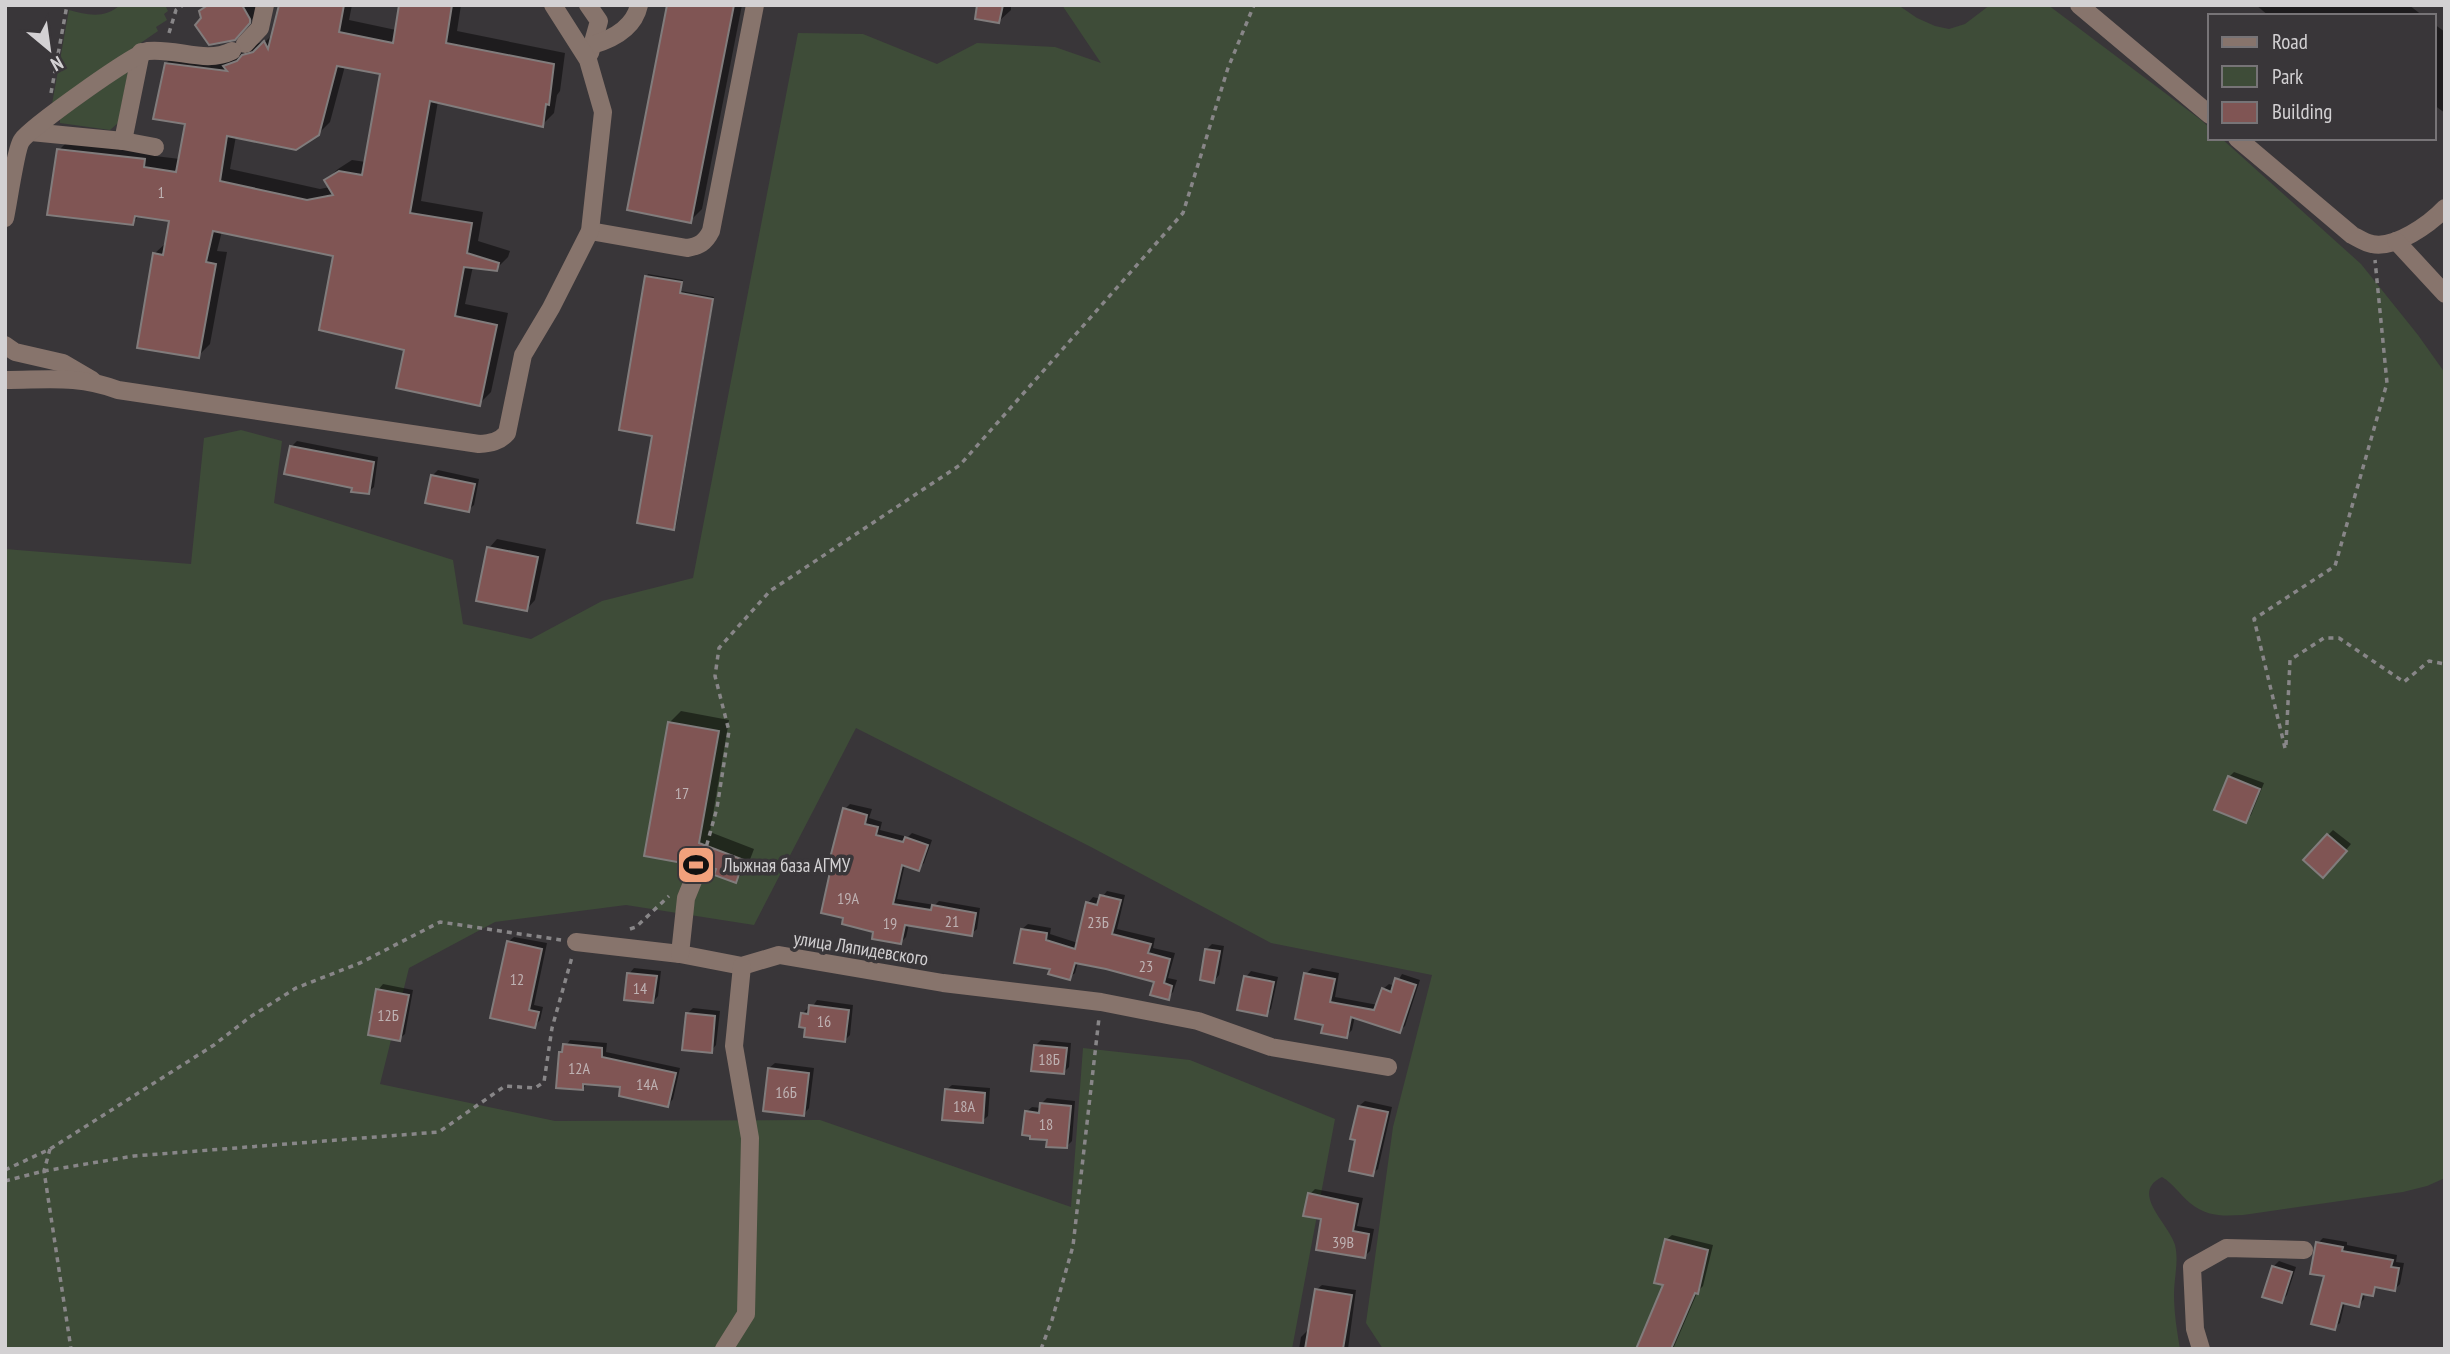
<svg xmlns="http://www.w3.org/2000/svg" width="2450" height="1354" viewBox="0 0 2450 1354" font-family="'PT Sans Narrow',sans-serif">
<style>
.green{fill:#3e4c38}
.shadow{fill:#0007;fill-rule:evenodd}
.building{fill:#805554;stroke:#817c7c;stroke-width:2;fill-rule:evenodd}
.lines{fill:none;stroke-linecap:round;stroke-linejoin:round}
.path{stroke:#888688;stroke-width:3.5;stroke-dasharray:5 5;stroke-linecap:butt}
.minor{stroke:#87746c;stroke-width:18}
.labels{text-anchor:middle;stroke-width:7;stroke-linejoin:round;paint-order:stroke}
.number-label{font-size:16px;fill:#beb2b3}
.poi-label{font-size:19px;fill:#d3d1d3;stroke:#393639;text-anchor:start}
.street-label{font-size:19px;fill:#d3d1d3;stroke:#393639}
</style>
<rect width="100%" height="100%" fill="#393639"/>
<g class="green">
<path d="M120,5H165L168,11L164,14L167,20L156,27L158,31L52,104L69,10C87,15 105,19 120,5Z"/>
<path d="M1062,5H1898L1917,18L1935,26L1949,29L1965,24L1990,5H2048L2201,120L2210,128V138H2221L2361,264L2418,335L2445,373V1178L2427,1186L2403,1192L2243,1215C2223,1216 2207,1217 2190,1203C2180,1195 2174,1184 2162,1177C2129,1193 2169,1223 2175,1245C2179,1261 2174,1278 2174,1294C2174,1313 2177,1331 2180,1349H1383L1366,1323L1393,1127L1432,975L1271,943L1091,847L856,728L754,925L626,905L495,922L409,968L380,1084L555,1121L820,1120L1071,1207L1083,1048L1190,1060L1335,1119L1292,1349H5V549L191,564L204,438L241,430L282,441L274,503L453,560L463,624L531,639L602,601L693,578L798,33L863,34L937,64L977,43L1055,47L1101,63Z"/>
<polygon points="126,72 128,72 118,123 110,130 60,123 60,119"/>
</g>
<g class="shadow">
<polygon points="206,5 261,5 261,9 246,26 203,18 201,11"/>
<path d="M281,5H352L349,20L396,30L401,6L394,5H461L457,31L565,53L560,91L557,95L554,113L542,125L438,101L421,201L483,212L478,241L510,251L508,257L496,269L473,266L465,304L508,313L491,392L479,404L406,348L335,255L222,231L217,251L227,252L210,344L198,356L154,254L167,242L171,219L140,215L132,223L59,150L71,138L156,147L155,156L180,159L187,123L166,63L178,52L237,55L249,50L256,44L266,41L274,33ZM345,66L382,72L366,162L352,160L338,169L326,180L330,187L320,189L230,169L236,136L318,134L330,122Z"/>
<polygon points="669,5 742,5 702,209 690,221"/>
<polygon points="979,5 1011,5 1011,10 999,21"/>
<polygon points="2256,5 2409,5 2423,16 2269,16"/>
<polygon points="2434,24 2445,32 2445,113 2434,105"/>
<polygon points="648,274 683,280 681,291 714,297 676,526 673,528 654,435 646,277"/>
<polygon points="297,441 378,457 374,487 368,492 354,487 291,447"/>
<polygon points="438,470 479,479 474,505 468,510 432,476"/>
<polygon points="497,539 546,549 535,600 527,609 489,548"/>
<polygon points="681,711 729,720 710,832 754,849 746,870 735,881 719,867 703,859 669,723"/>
<polygon points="2234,772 2264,783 2251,815 2246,821 2229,777"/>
<polygon points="850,804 872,809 869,818 882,822 880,830 908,837 912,833 932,840 924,863 918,869 905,864 897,899 935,905 939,901 980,908 977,929 971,934 909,924 906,937 901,942 875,931 845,809"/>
<polygon points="2333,830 2351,844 2329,870 2328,835"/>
<polygon points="1107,891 1125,895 1117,929 1155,938 1153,948 1175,953 1168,978 1177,980 1173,992 1168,998 1156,981 1078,962 1075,973 1069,978 1052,968 1022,929 1028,924 1051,928 1050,934 1078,943 1088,903 1093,897 1101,899"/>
<polygon points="514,937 547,943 534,1005 543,1007 540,1020 535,1026 493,1017 508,942"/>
<polygon points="1212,944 1224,946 1219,975 1214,981 1207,949"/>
<polygon points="634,968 661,971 658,996 653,1002 629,974"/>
<polygon points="1312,968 1339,973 1335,997 1378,1005 1383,989 1389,984 1395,986 1402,974 1420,980 1405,1026 1399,1031 1355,1016 1352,1030 1346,1036 1325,1023 1306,974"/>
<polygon points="1251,971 1278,977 1271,1009 1266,1014 1246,977"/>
<polygon points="383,984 413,990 405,1034 399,1039 378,990"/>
<polygon points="817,1000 853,1005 850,1035 845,1040 807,1027 802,1014 808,1008 811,1009"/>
<polygon points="693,1008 720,1011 716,1045 711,1051 688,1013"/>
<polygon points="570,1040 607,1043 606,1052 680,1068 673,1099 668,1105 623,1086 588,1083 582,1089 561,1053"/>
<polygon points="1041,1040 1071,1043 1069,1067 1063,1073 1036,1045"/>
<polygon points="775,1063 814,1068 809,1108 804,1114 769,1068"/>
<polygon points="952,1085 990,1088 988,1116 982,1121 946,1090"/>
<polygon points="1047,1098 1075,1101 1072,1141 1066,1147 1049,1138 1026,1112 1032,1107 1041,1108 1041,1104"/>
<polygon points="1365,1101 1392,1107 1378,1169 1372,1174 1358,1139 1359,1106"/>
<polygon points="1315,1189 1363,1198 1357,1226 1374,1229 1370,1251 1364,1257 1323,1218 1310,1194"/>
<polygon points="1672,1235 1713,1245 1703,1286 1698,1291 1673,1349 1649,1349 1665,1284 1666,1240"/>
<polygon points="2323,1238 2347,1242 2347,1245 2397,1255 2396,1262 2404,1263 2400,1284 2395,1289 2378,1286 2372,1294 2365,1293 2364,1299 2359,1305 2345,1302 2340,1323 2334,1328 2326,1275 2318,1243"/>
<polygon points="2279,1261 2296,1267 2287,1295 2282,1301 2264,1295 2274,1266"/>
<polygon points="1322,1285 1356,1290 1348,1349 1299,1349 1301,1337 1307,1331 1310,1332 1316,1290"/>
</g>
<g class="building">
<polygon points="208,5 242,5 250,19 250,23 235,40 209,45 195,25 201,18 199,11"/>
<path d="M279,5H344L339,32L393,43L399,5H452L446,43L554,64L549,105L546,104L543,127L430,101L410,213L472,223L467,253L499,263L497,271L464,267L455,316L497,325L480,406L396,388L404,350L319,330L333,256L213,231L206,262L216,264L199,358L137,348L153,253L163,255L169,221L135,216L133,225L47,215L57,149L145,159L144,167L176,172L185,124L153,119L165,63L227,71L223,66L237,61L242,55L253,52L264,41L268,49ZM337,66L380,74L362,175L339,171L324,180L333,195L307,200L220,181L227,136L296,150L319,135Z"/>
<polygon points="667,5 734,5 691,223 627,210"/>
<polygon points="977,5 1003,5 999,23 975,19"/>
<polygon points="645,276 682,282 680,293 713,299 674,530 637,523 652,436 619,430"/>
<polygon points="290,446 374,462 369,494 351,492 352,488 284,474"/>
<polygon points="431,475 475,484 469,512 425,503"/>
<polygon points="487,547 538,557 527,611 476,601"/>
<polygon points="668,722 719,731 699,843 744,860 736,883 714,875 716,869 707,867 701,860 695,860 688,864 644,856"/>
<polygon points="2228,776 2260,789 2246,823 2214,810"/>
<polygon points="843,808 867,815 865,824 878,827 876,835 903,842 905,837 928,845 919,871 902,865 893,904 931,910 932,905 976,913 972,936 905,925 901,944 872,939 873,932 842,924 843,918 821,913 832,863 829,862"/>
<polygon points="2327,834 2347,851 2323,878 2303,860"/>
<polygon points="1100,895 1121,900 1112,934 1151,944 1148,953 1170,959 1164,983 1172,986 1169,1000 1150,995 1154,982 1106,969 1075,963 1070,980 1048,974 1050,969 1014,963 1021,929 1047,933 1046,940 1075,949 1086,902 1097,905"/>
<polygon points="507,941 542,949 529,1010 539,1012 535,1028 490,1018"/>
<polygon points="1205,949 1220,951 1214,983 1200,980"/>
<polygon points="627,973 657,976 653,1003 624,1000"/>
<polygon points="1304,973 1335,979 1330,1002 1374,1010 1382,988 1391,992 1395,978 1416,985 1400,1033 1351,1017 1347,1038 1321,1033 1323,1025 1295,1019"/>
<polygon points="1244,976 1274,982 1267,1016 1237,1010"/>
<polygon points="376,989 409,995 400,1041 368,1035"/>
<polygon points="809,1005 849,1010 845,1042 804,1037 805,1028 799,1027 801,1013 808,1014"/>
<polygon points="686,1013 715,1016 712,1053 682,1050"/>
<polygon points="563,1044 602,1048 602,1057 676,1073 668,1107 619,1096 620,1087 583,1084 583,1090 556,1088 559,1052 562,1052"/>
<polygon points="1034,1045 1067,1048 1064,1074 1031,1071"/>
<polygon points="768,1068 809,1073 804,1116 763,1111"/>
<polygon points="945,1089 985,1093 983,1123 942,1120"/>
<polygon points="1040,1103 1071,1106 1067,1148 1046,1147 1047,1140 1030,1139 1030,1136 1022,1135 1025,1111 1039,1113"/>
<polygon points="1358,1106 1388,1112 1373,1176 1349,1171 1355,1140 1350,1139"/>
<polygon points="1308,1193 1358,1204 1353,1231 1369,1234 1365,1258 1316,1250 1321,1219 1303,1216"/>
<polygon points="1665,1239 1708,1250 1698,1294 1695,1293 1671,1349 1636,1349 1663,1285 1654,1283"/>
<polygon points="2316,1242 2343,1247 2342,1251 2393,1260 2391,1267 2399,1268 2395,1291 2375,1287 2373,1296 2362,1294 2359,1307 2342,1303 2335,1330 2311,1324 2324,1276 2310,1274"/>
<polygon points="2272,1266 2292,1272 2282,1303 2262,1297"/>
<polygon points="1315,1289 1352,1295 1343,1349 1305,1349"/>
</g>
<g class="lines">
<g class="path">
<polyline points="169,33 176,10 183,5"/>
<polyline points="51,93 67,5"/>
<polyline points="2286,745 2290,660 2324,638 2339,638 2404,682 2429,661 2445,664"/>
<polyline points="2285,748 2254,619 2335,566 2387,383 2375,260"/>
<polyline points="704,855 717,808 729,731 715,676 719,648 770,591 960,465 1183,213 1228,68 1254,5"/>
<polyline points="630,929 636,927 669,896"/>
<polyline points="50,1149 44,1171 71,1349"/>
<polyline points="5,1170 50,1149 214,1045 250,1017 296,988 360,963 440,922 561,940"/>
<polyline points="5,1181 44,1171 134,1156 439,1132 505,1086 535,1088 544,1082 552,1028 572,957"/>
<polyline points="1041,1349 1052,1320 1073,1246 1099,1018"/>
</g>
<g class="minor">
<polyline points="588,5 599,21 590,53"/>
<polyline points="2079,5 2210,115"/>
<polyline points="245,44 260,28 265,5"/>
<path d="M592,45C613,39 634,28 639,5"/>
<polyline points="31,132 123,141 155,147"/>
<path d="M2237,138L2352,235C2358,238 2365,243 2372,244C2395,249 2430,224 2445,208"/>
<polyline points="123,141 141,52"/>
<path d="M5,218C8,205 16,147 22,140C31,127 135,53 148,51C177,48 206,64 232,51"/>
<path d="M590,231L687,248C699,246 705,243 711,231L755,5"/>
<polyline points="2396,241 2445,294"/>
<polyline points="5,345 15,352 63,363 92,380"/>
<path d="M5,380C48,380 77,375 118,390L479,444C491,443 499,442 507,433L523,355L551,308L590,231L603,112L588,60L553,5"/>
<polyline points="576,942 680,954 742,966 779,955 943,983 1101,1002 1198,1021 1271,1047 1388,1067"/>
<polyline points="680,954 686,898 697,871"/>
<polyline points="724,1349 746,1314 750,1138 734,1046 742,966"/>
<polyline points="2201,1349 2195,1329 2192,1267 2226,1248 2304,1250"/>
</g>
</g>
<defs>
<symbol id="stadium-square" viewBox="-11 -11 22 22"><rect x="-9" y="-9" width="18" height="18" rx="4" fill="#f1a17c" stroke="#393639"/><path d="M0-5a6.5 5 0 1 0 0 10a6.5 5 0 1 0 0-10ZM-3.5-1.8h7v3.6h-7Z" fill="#111"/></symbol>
</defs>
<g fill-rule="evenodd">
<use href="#stadium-square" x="674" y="843" width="44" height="44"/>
</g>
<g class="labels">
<g class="number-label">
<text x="161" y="198">1</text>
<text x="682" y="799">17</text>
<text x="848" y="904">19А</text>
<text x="952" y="927">21</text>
<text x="1098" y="928">23Б</text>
<text x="890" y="929">19</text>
<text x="1146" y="972">23</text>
<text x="517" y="985">12</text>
<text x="640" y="994">14</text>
<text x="388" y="1021">12Б</text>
<text x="824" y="1027">16</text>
<text x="1049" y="1065">18Б</text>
<text x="579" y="1074">12А</text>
<text x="647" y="1090">14А</text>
<text x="786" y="1098">16Б</text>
<text x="964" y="1112">18А</text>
<text x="1046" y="1130">18</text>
<text x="1343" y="1248">39В</text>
</g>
<g class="poi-label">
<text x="723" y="872">Лыжная база АГМУ</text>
</g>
<g class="street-label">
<text transform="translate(861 948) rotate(9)" y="7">улица Ляпидевского</text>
</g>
</g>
<rect width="2450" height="1354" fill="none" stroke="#d3d1d3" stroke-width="14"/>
<rect x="2208" y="14" width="228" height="126" fill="#393639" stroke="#777477" stroke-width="2"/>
<rect x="2222" y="37" width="35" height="10" fill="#87746c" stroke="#777477" stroke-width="2"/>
<text x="2272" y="49" font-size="21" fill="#d3d1d3">Road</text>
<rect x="2222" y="66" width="35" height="21" fill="#3e4c38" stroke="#777477" stroke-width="2"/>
<text x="2272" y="84" font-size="21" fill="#d3d1d3">Park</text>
<rect x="2222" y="102" width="35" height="21" fill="#805554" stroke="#777477" stroke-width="2"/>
<text x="2272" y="119" font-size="21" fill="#d3d1d3">Building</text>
<g transform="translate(49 49) rotate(151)" stroke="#393639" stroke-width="5" paint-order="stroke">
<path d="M0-5L12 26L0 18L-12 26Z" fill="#d3d1d3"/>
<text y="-10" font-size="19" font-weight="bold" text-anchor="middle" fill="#d3d1d3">N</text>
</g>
</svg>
